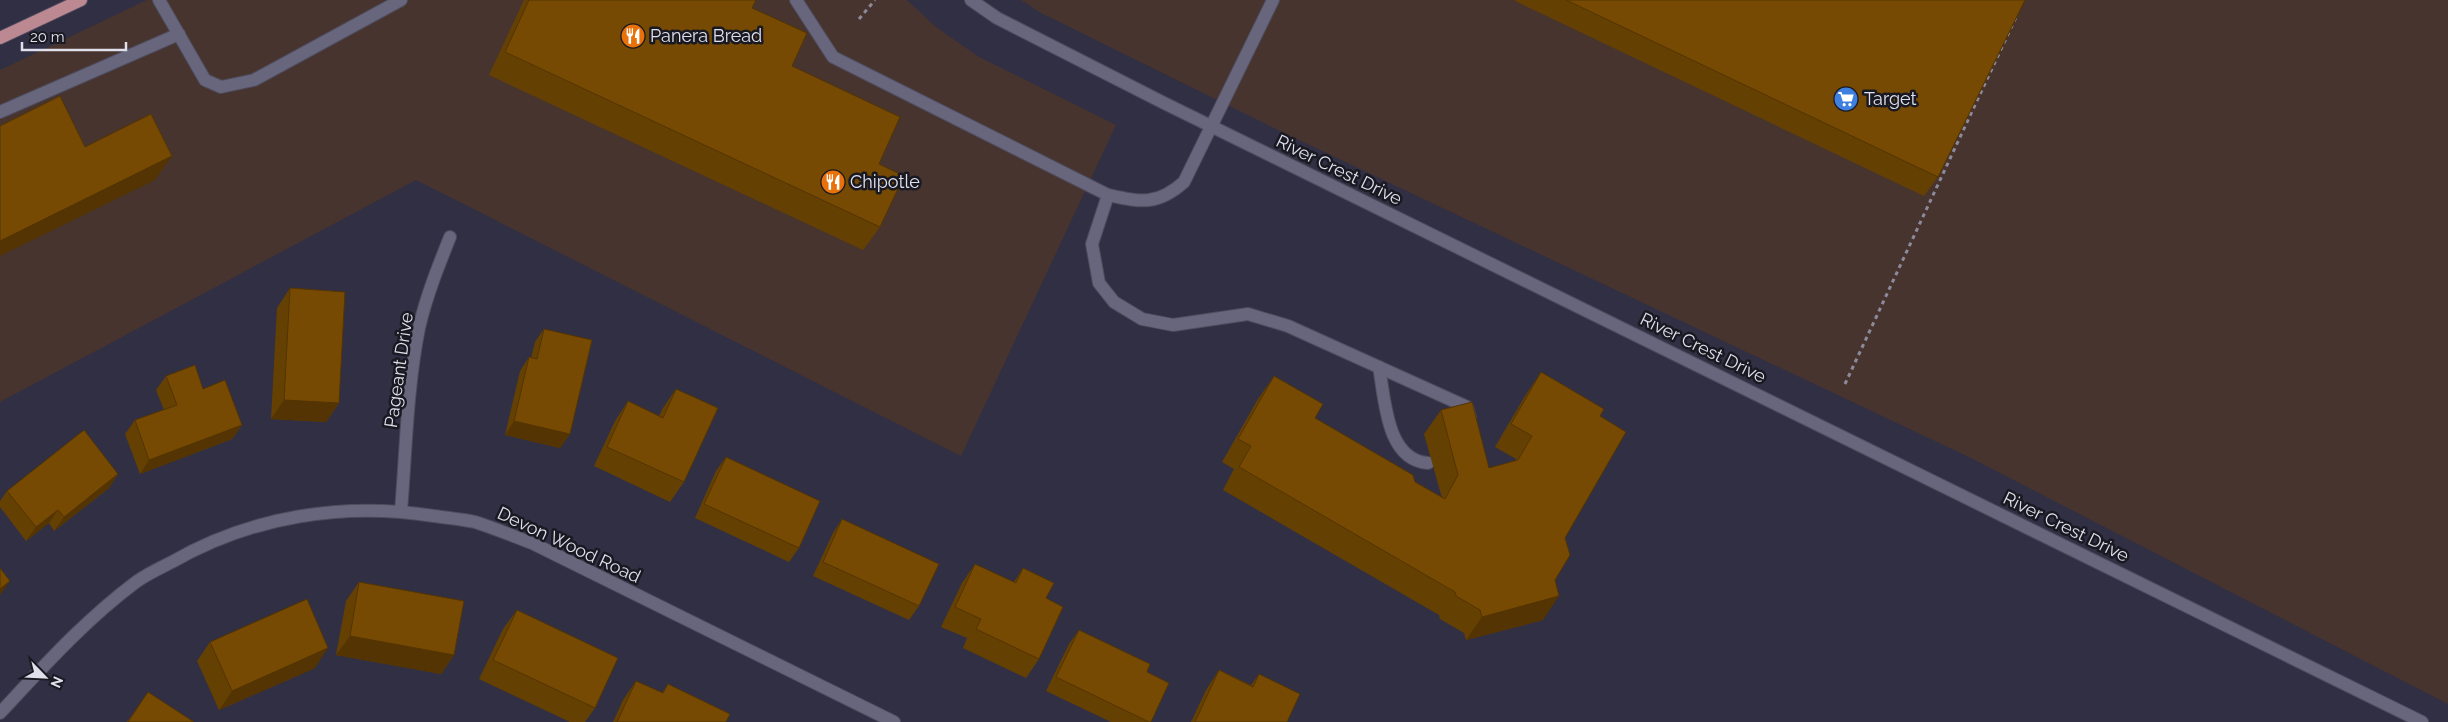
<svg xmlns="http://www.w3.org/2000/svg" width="2448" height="722" viewBox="0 0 2448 722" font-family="Raleway,sans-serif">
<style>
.commercial{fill:#48342e}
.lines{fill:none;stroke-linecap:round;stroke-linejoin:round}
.minor-casing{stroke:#4d4b5c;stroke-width:14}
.major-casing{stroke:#4d4b5c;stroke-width:14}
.path{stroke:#8c8b9b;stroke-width:3;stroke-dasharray:4 4;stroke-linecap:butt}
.minor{stroke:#67667d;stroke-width:12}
.major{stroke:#bc8993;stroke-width:12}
.wall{fill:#654003}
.shaded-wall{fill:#533402}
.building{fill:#764a03;stroke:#533402}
.labels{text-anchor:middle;stroke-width:5;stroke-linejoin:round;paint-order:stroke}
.poi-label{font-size:18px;fill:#e0dfec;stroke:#191922;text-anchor:start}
.street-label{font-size:18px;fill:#e0dfec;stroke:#191922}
</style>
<rect width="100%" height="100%" fill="#312f43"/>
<g class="commercial">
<polygon points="147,0 907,0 936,27 979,57 1116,125 961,456 416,180 0,402 0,70"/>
<polygon points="1021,0 2448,0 2448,704 1971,458 1282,132 1041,13"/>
</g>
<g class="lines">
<defs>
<g id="minor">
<polyline points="159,0 205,80 221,87 254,80 401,0"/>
<path d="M796,0L833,57L1108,195C1141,202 1157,206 1184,182L1273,0"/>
<polyline points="971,0 997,18 1164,103 2422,722"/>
<polyline points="0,112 179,34"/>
<polyline points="1108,195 1092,244 1099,283 1114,302 1142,319 1173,325 1248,314 1288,326 1467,407 1470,418"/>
<path d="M1379,367C1385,399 1386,460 1428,463"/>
<path d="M401,511C406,450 407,388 419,328C426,297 438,267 450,237"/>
<path d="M0,713C43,667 85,620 136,582C147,574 160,568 172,562C252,516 343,502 434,516C448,518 462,519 475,522C494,528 513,536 532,543L894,722"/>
</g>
<polyline id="major" points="0,38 81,0"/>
</defs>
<use href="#minor" class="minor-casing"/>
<use href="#major" class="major-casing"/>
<g class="path">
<polyline points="859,19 875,0"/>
<polyline points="1845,384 2017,15"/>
</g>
<use href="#minor" class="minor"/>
<use href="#major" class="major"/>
</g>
<g class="wall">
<polygon points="524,0 756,0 752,8 792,66 879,164 880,227 863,250 489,75"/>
<polygon points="1516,0 2025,0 1938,177 1924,196 1515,1"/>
<polygon points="290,288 339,403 326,422 271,419 277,308"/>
<polygon points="544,329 570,434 560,448 505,435 520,371 529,357 531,358 535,342"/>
<polygon points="1541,372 1600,416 1565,538 1555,580 1543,620 1466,640 1464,633 1440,619 1439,615 1223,490 1234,469 1222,462 1258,399 1274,376 1315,418 1415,482 1442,498 1424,434 1441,410 1489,468 1515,461 1516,459 1495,447 1525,396"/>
<polygon points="166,376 203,389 242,425 232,439 140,474 125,434 135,420 164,410 156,390"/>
<polygon points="676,389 684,482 670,502 594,466 615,421 628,401 659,416 663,408"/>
<polygon points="726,457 799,548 789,562 695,518 716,471"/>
<polygon points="118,474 109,488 54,531 49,523 26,541 0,507 0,501 7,491"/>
<polygon points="842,519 919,606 909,620 813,576 833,533"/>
<polygon points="975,564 1014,582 1023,568 1046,598 1039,659 1026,678 963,648 967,638 941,627 962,583"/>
<polygon points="359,582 454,655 441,674 336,655 346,601"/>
<polygon points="517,610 595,708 585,722 570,722 479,679 503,629"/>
<polygon points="1079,630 1147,672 1151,722 1111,722 1046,691 1069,644"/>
<polygon points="210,642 315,668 219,710 197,661"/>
<polygon points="1219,670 1251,685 1259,674 1287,722 1191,722 1206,690"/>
<polygon points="636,681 662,693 668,684 726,722 613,722 623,700"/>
<polygon points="148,692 194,722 127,722"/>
</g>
<g class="shaded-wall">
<polygon points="172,156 155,180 0,256 0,241"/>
<polygon points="284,400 339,403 326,422 271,419"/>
<polygon points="514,421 570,434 560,448 505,435"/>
<polygon points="242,425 232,439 140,474 149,460"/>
<polygon points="118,474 109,488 54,531 64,517"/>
<polygon points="58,510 49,523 26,541 36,527"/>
<polygon points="10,581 0,595 0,589"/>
<polygon points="1559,596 1543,620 1466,640 1482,617"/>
<polygon points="350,636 454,655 441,674 336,655"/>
<polygon points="328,648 315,668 219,710 232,691"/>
</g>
<g class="building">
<polygon points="529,0 756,0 752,8 807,33 792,66 900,117 879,164 904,176 880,227 505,52"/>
<polygon points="1566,0 2025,0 1938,177"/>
<polygon points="60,96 85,147 151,114 172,156 0,241 0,126"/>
<polygon points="290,288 345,292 339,403 284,400"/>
<polygon points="544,329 592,340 570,434 514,421 529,357 537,359"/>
<polygon points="195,365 203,389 225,380 242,425 149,460 135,420 177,405 166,376"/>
<polygon points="1541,372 1604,409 1600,416 1626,432 1565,538 1570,555 1555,580 1559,596 1482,617 1480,610 1456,596 1455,592 1239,467 1251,446 1238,439 1274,376 1323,404 1315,418 1413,475 1415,482 1445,499 1458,475 1441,410 1472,402 1489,468 1518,460 1532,436 1511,424"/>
<polygon points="676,389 718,408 684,482 607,447 628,401 663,418"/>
<polygon points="84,430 118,474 64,517 58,510 36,527 7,491"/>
<polygon points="726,457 820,501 799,548 704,504"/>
<polygon points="842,519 939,564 919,606 823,562"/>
<polygon points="975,564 1016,583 1023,568 1054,583 1046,598 1063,607 1039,659 976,629 981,619 955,607"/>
<polygon points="0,568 10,581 0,589"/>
<polygon points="359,582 464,601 454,655 350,636"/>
<polygon points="307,599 328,648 232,691 210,642"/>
<polygon points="517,610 618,658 595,708 493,660"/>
<polygon points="1079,630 1150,664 1147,672 1169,683 1151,722 1149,722 1056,677"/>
<polygon points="1219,670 1253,687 1259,674 1300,694 1287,722 1195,722"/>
<polygon points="636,681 663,693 668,684 730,714 726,722 617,722"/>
<polygon points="148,692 194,722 128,722"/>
</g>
<defs>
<symbol id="restaurant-disc" viewBox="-11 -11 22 22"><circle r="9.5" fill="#e8710a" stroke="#191922"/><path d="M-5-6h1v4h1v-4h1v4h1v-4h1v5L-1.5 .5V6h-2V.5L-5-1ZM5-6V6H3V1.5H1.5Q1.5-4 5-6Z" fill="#fff"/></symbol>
<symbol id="supermarket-disc" viewBox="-11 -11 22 22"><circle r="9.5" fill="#3f7fe0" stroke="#191922"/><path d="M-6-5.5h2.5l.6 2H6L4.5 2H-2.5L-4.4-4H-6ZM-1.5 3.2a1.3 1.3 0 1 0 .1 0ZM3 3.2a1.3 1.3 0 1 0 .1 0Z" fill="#fff"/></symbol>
</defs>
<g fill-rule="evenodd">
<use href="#restaurant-disc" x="619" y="22" width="28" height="28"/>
<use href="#supermarket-disc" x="1832" y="85" width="28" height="28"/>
<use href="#restaurant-disc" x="819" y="168" width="28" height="28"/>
</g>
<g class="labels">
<g class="poi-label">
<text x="650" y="42">Panera Bread</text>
<text x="1864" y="105">Target</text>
<text x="850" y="188">Chipotle</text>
</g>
<g class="street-label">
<text transform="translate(1339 170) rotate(26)" y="6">River Crest Drive</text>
<text transform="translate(1703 348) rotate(26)" y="6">River Crest Drive</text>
<text transform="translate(399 370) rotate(-82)" y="6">Pageant Drive</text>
<text transform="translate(2066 527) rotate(26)" y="6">River Crest Drive</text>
<text transform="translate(569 545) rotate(25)" y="6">Devon Wood Road</text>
</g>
</g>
<g transform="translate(45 677) rotate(114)" stroke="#191922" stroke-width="4" paint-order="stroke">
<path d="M0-4L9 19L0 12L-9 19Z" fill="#e0dfec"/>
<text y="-8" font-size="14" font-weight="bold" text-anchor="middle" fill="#e0dfec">N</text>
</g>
<path d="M22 42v8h104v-8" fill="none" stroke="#e0dfec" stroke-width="2.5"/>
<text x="30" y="42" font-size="15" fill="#e0dfec" stroke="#191922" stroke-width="4" paint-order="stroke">20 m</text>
</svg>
